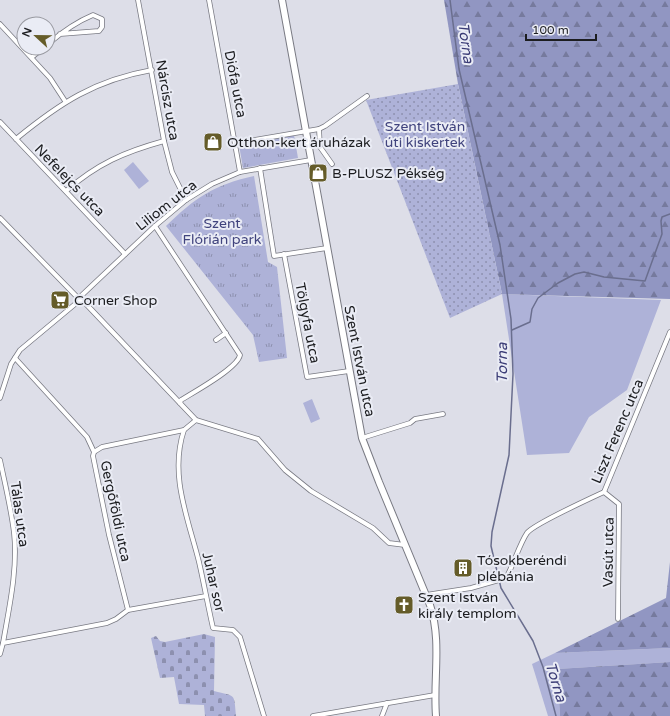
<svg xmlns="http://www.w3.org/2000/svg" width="670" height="716" viewBox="0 0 670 716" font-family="'Varela Round',sans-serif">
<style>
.grass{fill:#aeb2d8}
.forest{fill:url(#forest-firs)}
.cemetery{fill:url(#cemetery-stones)}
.park{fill:url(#park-tufts)}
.garden{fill:url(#garden-dots)}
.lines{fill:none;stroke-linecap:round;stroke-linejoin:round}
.stream{stroke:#6a6e8e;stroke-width:1.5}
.minor-casing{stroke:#797a83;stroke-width:5.5}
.secondary-casing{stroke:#797a83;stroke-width:8}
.minor{stroke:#fff;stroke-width:4}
.secondary{stroke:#fff;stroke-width:6}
.labels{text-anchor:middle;stroke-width:4;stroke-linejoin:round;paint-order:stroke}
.street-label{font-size:14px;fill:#1c1d20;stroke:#eaecf5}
.park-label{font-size:14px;fill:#40437d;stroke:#eaecf5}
.poi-label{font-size:14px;fill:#1c1d20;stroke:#eaecf5;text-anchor:start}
.water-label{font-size:15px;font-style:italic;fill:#3b3c76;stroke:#eaecf5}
</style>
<defs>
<pattern id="forest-firs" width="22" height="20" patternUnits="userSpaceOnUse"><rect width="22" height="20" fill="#9196c2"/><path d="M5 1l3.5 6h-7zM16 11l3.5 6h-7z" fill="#767a9d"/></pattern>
<pattern id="cemetery-stones" width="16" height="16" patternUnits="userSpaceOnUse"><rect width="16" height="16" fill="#aeb2d8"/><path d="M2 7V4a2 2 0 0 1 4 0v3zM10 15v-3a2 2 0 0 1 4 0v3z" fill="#8d90af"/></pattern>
<pattern id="park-tufts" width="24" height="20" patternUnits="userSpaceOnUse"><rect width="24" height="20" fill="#aeb2d8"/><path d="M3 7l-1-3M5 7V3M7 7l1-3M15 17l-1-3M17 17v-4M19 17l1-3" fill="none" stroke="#8d90af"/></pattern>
<pattern id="garden-dots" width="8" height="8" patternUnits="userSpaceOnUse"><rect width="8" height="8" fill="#aeb2d8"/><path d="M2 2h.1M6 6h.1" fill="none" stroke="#8d90af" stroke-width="1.8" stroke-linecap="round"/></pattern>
</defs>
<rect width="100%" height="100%" fill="#dddee8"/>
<g class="grass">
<polygon points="133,162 149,181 139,189 124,170"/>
<polygon points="502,294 661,300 627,390 589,417 569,453 527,455"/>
<polygon points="312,399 320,419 311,423 303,403"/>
<polygon points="670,648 670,662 557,669 560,716 548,716 532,664 555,653"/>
</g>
<g class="forest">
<polygon points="444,0 670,0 670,299 502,294 458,84"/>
<polygon points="670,562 670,648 555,653 666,598"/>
<polygon points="670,662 670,716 560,716 557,669"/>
</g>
<path class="cemetery" d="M204,634L215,637L214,691C236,697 234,692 236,716H205L204,705L179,704L174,677L160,678L151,638L156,636L160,641L165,642Z"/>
<g class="park">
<polygon points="294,135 298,158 243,168 239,145"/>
<path d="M254,176L268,262L277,267L287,358L259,362L253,335L166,226C195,198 213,185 254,176Z"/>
</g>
<polygon class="garden" points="458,84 502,294 450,318 366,100"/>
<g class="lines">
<g class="stream">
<polyline points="450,0 459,69 500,245 511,319 513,374 509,455 492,532 491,546 501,588 533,641 543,667 556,716"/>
<polyline points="512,330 530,322 532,309 538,298 558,283 575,274 584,272 604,277 645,281 662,234 661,221 662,217 670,214"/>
</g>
<defs>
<g id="minor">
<polyline points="138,0 164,141 172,172 186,200"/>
<polyline points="209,0 240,172"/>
<polyline points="0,24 50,78 65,101"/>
<path d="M48,44C62,32 76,22 93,15L102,19V27L99,31L60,34"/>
<polyline points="32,57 43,48"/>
<polyline points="0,122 125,254"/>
<polyline points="319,129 320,147 332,164"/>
<path d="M16,139C60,103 95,80 152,70"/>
<polyline points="236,143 319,129 325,126 367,96"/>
<polyline points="260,168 274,256 327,248"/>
<path d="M66,191C97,164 124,152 164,141"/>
<polyline points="0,218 80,300 86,304 196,420 258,439 285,470 311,491 373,528 389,543 405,545"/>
<path d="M155,226L240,355C238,368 194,392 181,400L180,403"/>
<polyline points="284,254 307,377 349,371"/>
<polyline points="216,340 226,333"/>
<polyline points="15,358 87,437 94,452"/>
<polyline points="0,398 11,364 20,350 80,300 82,295 155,226 186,200 212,184 240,172 311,160"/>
<polyline points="196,420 184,430 102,447 94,452 93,456 109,535 128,610 206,596"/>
<path d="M184,430C169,475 188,518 199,562C204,584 208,606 213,628L233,630L240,637L264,716"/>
<polyline points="362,438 410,423 415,419 443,414"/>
<path d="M0,460C5,484 11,508 14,533C18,569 9,608 3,643"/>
<polyline points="604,492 619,504 618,619"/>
<path d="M426,595L471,588L506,578C514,564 519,545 527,533C533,525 591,498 604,492L670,332"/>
<polyline points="0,654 3,643 107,623 116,619 128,610"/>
<polyline points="313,716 435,695"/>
<polyline points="382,716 387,703"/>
</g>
<path id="secondary" d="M282,0L362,438L379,482L430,605C442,641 433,679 436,716"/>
</defs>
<use href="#minor" class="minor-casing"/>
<use href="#secondary" class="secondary-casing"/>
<use href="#minor" class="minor"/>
<use href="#secondary" class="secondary"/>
</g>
<defs>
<symbol id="shop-square" viewBox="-11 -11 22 22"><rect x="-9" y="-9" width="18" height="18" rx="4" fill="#655c29" stroke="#eaecf5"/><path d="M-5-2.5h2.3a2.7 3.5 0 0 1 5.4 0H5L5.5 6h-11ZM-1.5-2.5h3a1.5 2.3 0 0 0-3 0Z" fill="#fff"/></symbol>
<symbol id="supermarket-square" viewBox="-11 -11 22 22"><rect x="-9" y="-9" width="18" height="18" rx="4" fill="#655c29" stroke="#eaecf5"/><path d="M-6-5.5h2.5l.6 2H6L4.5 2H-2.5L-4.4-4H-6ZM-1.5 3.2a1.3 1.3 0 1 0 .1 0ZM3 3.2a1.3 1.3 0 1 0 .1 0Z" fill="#fff"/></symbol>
<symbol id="building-square" viewBox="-11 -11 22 22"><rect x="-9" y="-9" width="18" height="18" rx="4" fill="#655c29" stroke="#eaecf5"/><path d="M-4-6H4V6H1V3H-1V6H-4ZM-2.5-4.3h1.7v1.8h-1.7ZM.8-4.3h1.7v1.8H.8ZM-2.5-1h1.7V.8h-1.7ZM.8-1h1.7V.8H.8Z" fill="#fff"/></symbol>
<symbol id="church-square" viewBox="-11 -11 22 22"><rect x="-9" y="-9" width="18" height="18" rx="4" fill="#655c29" stroke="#eaecf5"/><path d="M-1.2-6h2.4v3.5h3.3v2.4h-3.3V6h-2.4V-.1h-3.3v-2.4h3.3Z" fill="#fff"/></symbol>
</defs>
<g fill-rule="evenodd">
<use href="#shop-square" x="202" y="131" width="22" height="22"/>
<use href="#shop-square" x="307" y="162" width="22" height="22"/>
<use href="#supermarket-square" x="49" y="289" width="22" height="22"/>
<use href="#building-square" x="452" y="557" width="22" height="22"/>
<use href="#church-square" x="393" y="594" width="22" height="22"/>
</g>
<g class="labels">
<g class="street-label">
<text transform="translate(236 84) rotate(79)" y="5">Diófa utca</text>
<text transform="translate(168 100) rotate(80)" y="5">Nárcisz utca</text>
<text transform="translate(70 180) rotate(46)" y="5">Nefelejcs utca</text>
<text transform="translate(166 205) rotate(-38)" y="5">Liliom utca</text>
<text transform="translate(308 323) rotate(79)" y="5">Tölgyfa utca</text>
<text transform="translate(360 361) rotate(79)" y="5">Szent István utca</text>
<text transform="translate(617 431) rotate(-67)" y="5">Liszt Ferenc utca</text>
<text transform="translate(116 511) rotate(78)" y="5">Gergőföldi utca</text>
<text transform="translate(20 514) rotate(82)" y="5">Tálas utca</text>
<text transform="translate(608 552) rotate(-89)" y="5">Vasút utca</text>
<text transform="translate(214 582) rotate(77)" y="5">Juhar sor</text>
</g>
<g class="park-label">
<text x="425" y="131">Szent István<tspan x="425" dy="16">úti kiskertek</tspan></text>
<text x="222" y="228">Szent<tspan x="222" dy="16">Flórián park</tspan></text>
</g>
<g class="poi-label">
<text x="227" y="147">Otthon-kert áruházak</text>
<text x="332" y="178">B-PLUSZ Pékség</text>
<text x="74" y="305">Corner Shop</text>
<text x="477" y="565">Tósokberéndi<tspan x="477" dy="16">plébánia</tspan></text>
<text x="418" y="602">Szent István<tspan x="418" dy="16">király templom</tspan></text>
</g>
<g class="water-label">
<text transform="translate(466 43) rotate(82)" y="5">Torna</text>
<text transform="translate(502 363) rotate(-90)" y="5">Torna</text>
<text transform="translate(556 682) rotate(73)" y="5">Torna</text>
</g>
</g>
<g transform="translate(36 36) rotate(292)"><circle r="19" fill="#eaecf5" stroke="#9899a0"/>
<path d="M0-3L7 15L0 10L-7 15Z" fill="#655c29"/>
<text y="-6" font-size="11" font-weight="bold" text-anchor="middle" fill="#1c1d20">N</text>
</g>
<path d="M526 34v6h70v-6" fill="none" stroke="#1c1d20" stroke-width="2"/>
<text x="532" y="34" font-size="12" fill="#1c1d20" stroke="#eaecf5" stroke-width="3" paint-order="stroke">100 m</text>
</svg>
